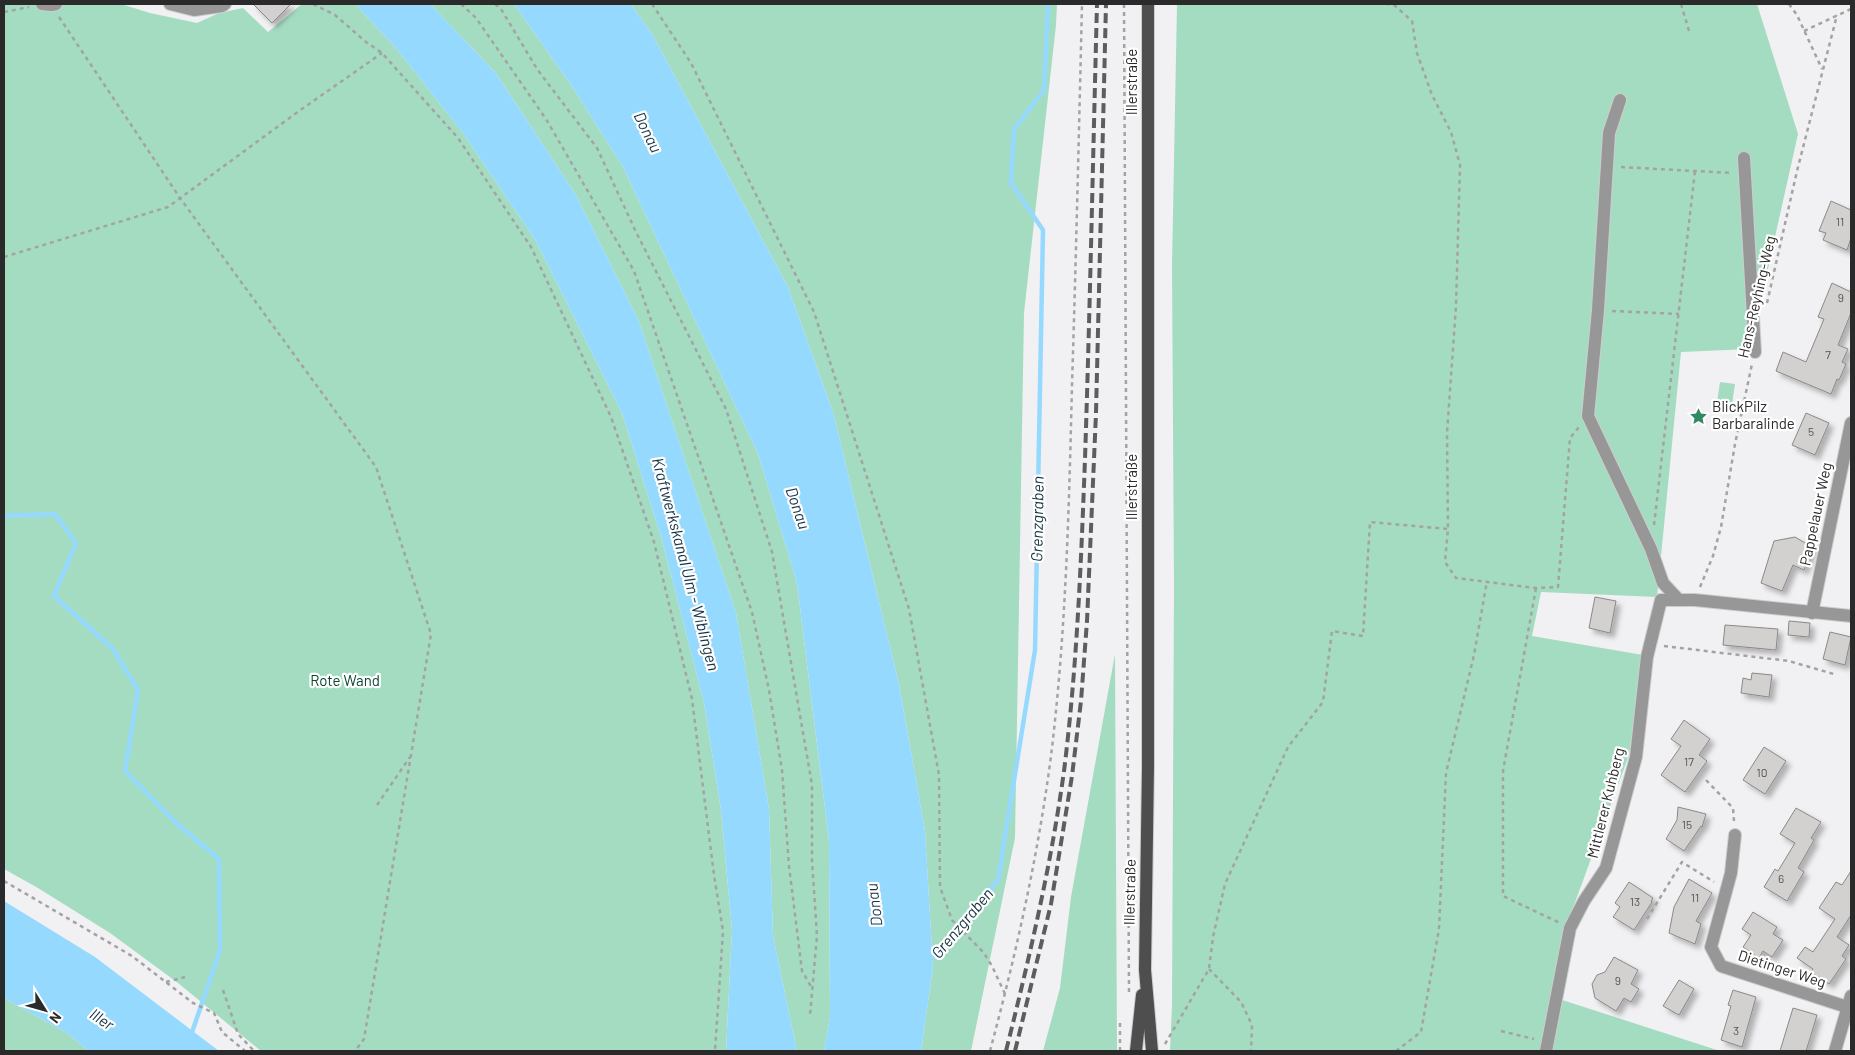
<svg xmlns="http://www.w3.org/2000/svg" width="1855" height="1055" viewBox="0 0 1855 1055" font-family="Barlow,sans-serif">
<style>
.green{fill:#a4dcc1}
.water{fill:#96d9ff}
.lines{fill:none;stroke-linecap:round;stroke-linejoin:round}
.stream{stroke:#96d9ff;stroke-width:4.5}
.building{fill:#d2d1d0;stroke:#8a8988;filter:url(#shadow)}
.minor-casing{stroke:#cdcdcf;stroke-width:14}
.major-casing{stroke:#cdcdcf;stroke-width:14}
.path{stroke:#a3a3a4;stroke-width:2.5;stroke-dasharray:4 4;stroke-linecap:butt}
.minor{stroke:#979797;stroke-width:12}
.major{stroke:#4f4e4e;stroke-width:12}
.rail{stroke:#5d5d5d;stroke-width:4;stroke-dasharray:10 5;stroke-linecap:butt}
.labels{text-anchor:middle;stroke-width:4.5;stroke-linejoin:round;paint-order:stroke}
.number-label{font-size:12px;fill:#545454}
.street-label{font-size:15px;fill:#2a2a2a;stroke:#fff}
.poi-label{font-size:15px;fill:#2a2a2a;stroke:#fff;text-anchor:start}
.park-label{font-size:15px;fill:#0c4732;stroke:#fff}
.water-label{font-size:16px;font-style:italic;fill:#153444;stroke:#fff}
</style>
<defs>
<filter id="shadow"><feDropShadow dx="4.5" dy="4.5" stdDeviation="2.5" flood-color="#0004"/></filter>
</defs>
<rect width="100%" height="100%" fill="#f1f1f3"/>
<g class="green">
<polygon points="4,4 121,4 150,13 197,23 219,13 243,8 268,32 302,4 355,4 396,48 463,133 536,241 622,413 662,540 704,703 721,810 732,930 726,1051 261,1051 178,983 110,933 38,888 4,869"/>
<polygon points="430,4 514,4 571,85 623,167 758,454 797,583 829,841 830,1017 824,1051 797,1051 773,936 769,809 736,613 638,319 576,195 495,72"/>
<polygon points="631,4 1057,4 1056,25 1024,313 1015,838 971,1051 921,1051 933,967 925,831 899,684 833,412 788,287 652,34"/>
<polygon points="1177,4 1757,4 1798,134 1750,349 1681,352 1657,597 1541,592 1532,636 1643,655 1629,755 1566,927 1550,996 1720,1051 1170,1051 1172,1005 1174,586 1172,265"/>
<polygon points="1720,382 1735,384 1731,411 1716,409"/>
<polygon points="1115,654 1117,1051 1043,1051 1060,988 1071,897"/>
<polygon points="4,998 67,1033 89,1051 4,1051"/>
</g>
<g class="water">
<polygon points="355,4 430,4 495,72 576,195 638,319 736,613 769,809 773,936 797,1051 726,1051 732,930 721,810 704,703 662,540 622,413 536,241 463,133 396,48"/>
<polygon points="514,4 631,4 652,34 788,287 833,412 899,684 925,831 933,967 921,1051 824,1051 830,1017 829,841 797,583 758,454 623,167 571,85"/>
<polygon points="4,901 95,957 219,1051 89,1051 67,1033 4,998"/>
</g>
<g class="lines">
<g class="stream">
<polyline points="4,516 55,514 76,543 54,596 113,649 138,690 125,771 176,823 219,859 220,951 191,1035"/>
<polyline points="929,961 998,880 1035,650 1043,230 1011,183 1014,129 1044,90 1048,4"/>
</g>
</g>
<g class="building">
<polygon points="253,4 291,4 272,23"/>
<polygon points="1831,201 1851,210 1851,238 1847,250 1823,240 1826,233 1819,231"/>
<polygon points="1832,283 1851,292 1851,313 1838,345 1848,349 1842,362 1846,364 1839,380 1837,379 1831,394 1776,371 1783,352 1806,362 1824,319 1818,317"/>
<polygon points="1806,413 1829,423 1815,455 1792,445"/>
<polygon points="1795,537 1812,547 1804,570 1793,565 1782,591 1761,583 1774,541"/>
<polygon points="1595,597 1616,601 1610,633 1589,628"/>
<polygon points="1789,621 1810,623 1809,637 1788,635"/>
<polygon points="1725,625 1778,629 1776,650 1723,645"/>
<polygon points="1830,632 1851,637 1845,665 1823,659"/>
<polygon points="1752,673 1772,675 1769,697 1741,693 1743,678 1751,680"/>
<polygon points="1684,720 1710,739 1699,755 1707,761 1685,792 1661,775 1681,746 1671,739"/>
<polygon points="1764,747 1786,761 1765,794 1743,780"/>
<polygon points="1678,807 1706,814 1702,827 1701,826 1684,851 1666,839 1677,820"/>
<polygon points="1796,808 1821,822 1811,838 1814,840 1798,868 1804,872 1787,901 1764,887 1775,869 1778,871 1795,843 1780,834"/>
<polygon points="1851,871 1851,915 1837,937 1849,945 1842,956 1846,959 1829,984 1811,972 1813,969 1797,958 1805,947 1813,952 1835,919 1819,908 1836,882 1842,885"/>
<polygon points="1689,879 1712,893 1696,921 1701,924 1695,944 1669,933 1674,907"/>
<polygon points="1629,882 1653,898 1651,901 1652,902 1634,930 1613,917 1620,907 1615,903"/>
<polygon points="1753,912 1777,927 1773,934 1783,940 1772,957 1763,951 1759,958 1743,947 1751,935 1742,929"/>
<polygon points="1614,957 1638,970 1631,984 1639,989 1631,1002 1624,998 1616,1011 1595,998 1592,984 1597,975 1605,972"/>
<polygon points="1679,980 1694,989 1679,1015 1663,1006"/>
<polygon points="1733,990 1756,997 1742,1047 1721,1040 1731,1006 1728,1005"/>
<polygon points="1793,1008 1817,1015 1811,1035 1806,1051 1780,1051"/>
</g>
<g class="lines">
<defs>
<g id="minor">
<polyline points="42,4 51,5 56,4"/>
<polyline points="170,4 194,10 222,6 225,4"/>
<polyline points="1620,100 1609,133 1598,310 1588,416 1651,549 1663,583 1679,600"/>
<polyline points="1744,158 1755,352"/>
<polyline points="1812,613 1851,423"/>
<polyline points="1735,835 1731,873 1711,947 1721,966 1847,1007"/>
<polyline points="1546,1051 1570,928 1584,901 1606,868 1636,757 1647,657 1661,600 1695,600 1851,616"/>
<polyline points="1835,1051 1851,996"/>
</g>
<g id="major">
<polyline points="1148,4 1148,767 1145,970 1152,1051"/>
<polyline points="1136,1051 1142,995"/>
</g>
</defs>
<use href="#minor" class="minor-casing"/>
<use href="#major" class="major-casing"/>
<g class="path">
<polyline points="313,4 335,15 366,42 382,53 458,138 531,247 611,417 654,542 692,699 714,875 723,931 715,1051"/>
<polyline points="461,4 476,18 546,119 634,271 752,612 769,690 782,770 789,866 802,971 812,988"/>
<polyline points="495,4 501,9 537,69 597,148 636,232 726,409 772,552 812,785 812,861 817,936 810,1015"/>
<polyline points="652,4 691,63 814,312 909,609 939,775 940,887 952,920 984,953 992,966 1005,994"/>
<polyline points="1124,4 1129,992"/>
<polyline points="1386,4 1393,4 1412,21 1417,53 1432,95 1451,132 1460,165 1456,306 1447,433 1448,529 1445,562 1456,578 1536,588 1558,587 1570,438 1579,427"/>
<polyline points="1681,4 1690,34"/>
<polyline points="1789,4 1797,15 1822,69"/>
<polyline points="4,12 29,7"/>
<polyline points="59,17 180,198 376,467 431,634 364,1039 355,1051"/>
<polyline points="1804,31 1851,9"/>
<polyline points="1621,167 1732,173"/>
<polyline points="4,257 168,207 299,111 382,53"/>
<polyline points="1767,303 1797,171 1837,15"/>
<polyline points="1612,311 1679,314"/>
<polyline points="1654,525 1695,171"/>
<polyline points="1700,587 1713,556 1721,527 1735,444 1752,364"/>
<polyline points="1536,588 1503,771 1503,896 1560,923"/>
<polyline points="1664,646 1789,661 1837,675"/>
<polyline points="1706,780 1733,808 1734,821"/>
<polyline points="377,805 410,757"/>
<polyline points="4,881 132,956 193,1003 214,1013 222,1032 245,1051"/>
<polyline points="1647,919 1682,862 1714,882"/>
<polyline points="1209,969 1241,1002 1252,1025 1251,1051"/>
<polyline points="166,982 185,977"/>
<polyline points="223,990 238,1034 254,1051"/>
<polyline points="1501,1031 1534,1039"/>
<polyline points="1165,1044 1209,969 1213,937 1225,884 1288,747 1323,702 1332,631 1363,636 1370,522 1448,529"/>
<polyline points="4,1050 6,1051"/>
<path d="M990,1051C1016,954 1038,856 1051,756C1066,633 1069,509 1072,385C1076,258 1079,131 1082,4"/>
<polyline points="1120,1051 1120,1021"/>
<polyline points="1396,1051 1421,1032 1439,929 1446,773 1474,655 1487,581"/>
</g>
<use href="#minor" class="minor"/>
<use href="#major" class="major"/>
<g class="rail">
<path d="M1006,1051C1029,959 1051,866 1064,771C1077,667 1081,564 1085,459C1090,308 1093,156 1097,4"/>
<polyline points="1015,1051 1051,904 1072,776 1081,701 1087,621 1096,413 1106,4"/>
</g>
</g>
<defs>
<symbol id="sight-bare" viewBox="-9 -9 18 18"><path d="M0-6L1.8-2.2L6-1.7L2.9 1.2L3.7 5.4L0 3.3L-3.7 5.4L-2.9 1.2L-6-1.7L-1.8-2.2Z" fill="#2f8b61" stroke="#fff" stroke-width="2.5" paint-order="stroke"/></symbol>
</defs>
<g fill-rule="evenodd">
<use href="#sight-bare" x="1686" y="404" width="25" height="25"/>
</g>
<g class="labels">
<g class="number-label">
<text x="1840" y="226">11</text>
<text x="1841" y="302">9</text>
<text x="1828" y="359">7</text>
<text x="1811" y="436">5</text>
<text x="1689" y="766">17</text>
<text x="1762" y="777">10</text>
<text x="1687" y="829">15</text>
<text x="1781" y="883">6</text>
<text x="1695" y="902">11</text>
<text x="1635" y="906">13</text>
<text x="1618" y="985">9</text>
<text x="1736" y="1035">3</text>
</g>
<g class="street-label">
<text transform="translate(1132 82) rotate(-90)" y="5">Illerstraße</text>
<text transform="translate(1757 297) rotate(-77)" y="5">Hans-Reyhing-Weg</text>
<text transform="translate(1132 487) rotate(-90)" y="5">Illerstraße</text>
<text transform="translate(1816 514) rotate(-78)" y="5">Pappelauer Weg</text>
<text transform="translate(1606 803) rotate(-76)" y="5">Mittlerer Kuhberg</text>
<text transform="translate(1130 892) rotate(-89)" y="5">Illerstraße</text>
<text transform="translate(1782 969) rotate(18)" y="5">Dietinger Weg</text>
</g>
<g class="poi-label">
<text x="1712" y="412">BlickPilz<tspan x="1712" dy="17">Barbaralinde</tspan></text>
</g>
<g class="park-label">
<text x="345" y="686">Rote Wand</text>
</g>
<g class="water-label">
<text transform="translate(648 132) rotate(64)" y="6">Donau</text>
<text transform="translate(798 508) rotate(71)" y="6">Donau</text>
<text transform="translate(1037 519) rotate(-89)" y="6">Grenzgraben</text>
<text transform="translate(686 564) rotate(75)" y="6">Kraftwerkskanal Ulm - Wiblingen</text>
<text transform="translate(874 905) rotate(-97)" y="6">Donau</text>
<text transform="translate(962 923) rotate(-50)" y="6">Grenzgraben</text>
<text transform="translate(102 1019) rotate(34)" y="6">Iller</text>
</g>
</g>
<rect width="1855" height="1055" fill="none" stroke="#2a2a2a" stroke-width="10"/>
<g transform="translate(45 1010) rotate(127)" stroke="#ffffff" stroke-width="4" paint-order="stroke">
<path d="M0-4L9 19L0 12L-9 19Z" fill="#2a2a2a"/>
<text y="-8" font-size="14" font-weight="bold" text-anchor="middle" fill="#2a2a2a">N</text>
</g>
</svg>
